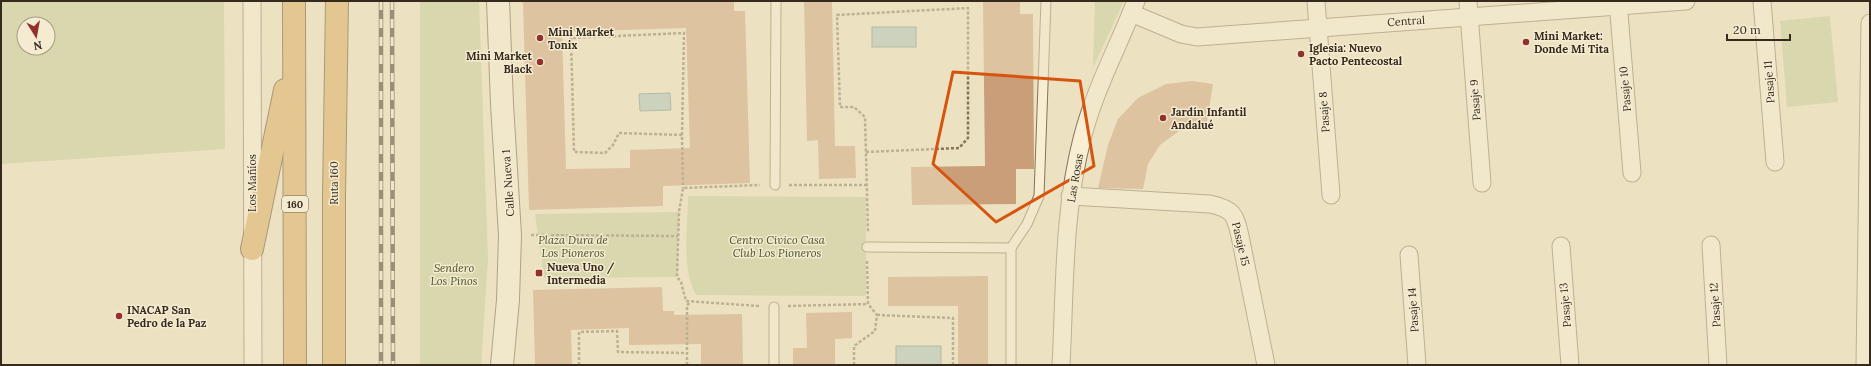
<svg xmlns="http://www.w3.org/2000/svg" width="1871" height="366" viewBox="0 0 1871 366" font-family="Lora,serif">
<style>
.green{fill:#c1c996;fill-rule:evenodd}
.water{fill:#a4bfb8;stroke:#6b8c85}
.building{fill:#c99e79;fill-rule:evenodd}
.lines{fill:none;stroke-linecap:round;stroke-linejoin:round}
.lane-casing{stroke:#85735a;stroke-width:11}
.street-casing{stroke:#85735a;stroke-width:19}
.secondary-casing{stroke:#67543d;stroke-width:24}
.highway-casing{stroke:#53412e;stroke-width:24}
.path{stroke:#85735a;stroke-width:2.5;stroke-dasharray:3 2;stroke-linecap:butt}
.lane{stroke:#f7eed4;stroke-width:9}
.street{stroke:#f7eed4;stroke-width:17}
.secondary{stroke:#f7eed4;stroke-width:22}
.highway{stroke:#d9a554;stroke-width:22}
.rail-casing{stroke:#352a1d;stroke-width:4.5}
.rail{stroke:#f4ebd1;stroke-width:3;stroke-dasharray:9;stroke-linecap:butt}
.marked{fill:none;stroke:#d6540e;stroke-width:3;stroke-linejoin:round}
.poi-dot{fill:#91302c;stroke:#f4ebd1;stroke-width:1.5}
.labels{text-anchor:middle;stroke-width:3;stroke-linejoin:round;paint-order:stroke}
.shield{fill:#f4ebd1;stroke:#6e6453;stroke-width:1}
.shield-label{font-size:10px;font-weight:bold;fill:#352a1d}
.street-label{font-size:11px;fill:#352a1d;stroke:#f4ebd1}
.poi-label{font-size:11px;font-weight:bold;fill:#352a1d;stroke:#f4ebd1;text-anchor:start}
.park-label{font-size:11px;font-style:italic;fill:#445125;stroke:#f4ebd1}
</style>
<rect width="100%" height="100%" fill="#ece1c1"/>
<g class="green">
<path d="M1,1H224L225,149L1,164ZM24,24H48V48H24Z"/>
<polygon points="420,1 479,1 488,259 481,365 420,365"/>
<polygon points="1095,1 1124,1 1093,68"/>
<polygon points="1830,16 1838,102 1787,107 1780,21"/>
<path d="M688,196L866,197V296L696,295C681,269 688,226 688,196Z"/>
<polygon points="679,212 677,277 544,278 535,214"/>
</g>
<g class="water">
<rect x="872" y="27" width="44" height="20"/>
<polygon points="670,93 671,110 640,111 639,94"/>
<rect x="896" y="346" width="45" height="19"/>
</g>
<g class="building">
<path d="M523,1H734V11H745L750,183L663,186V206L529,210ZM686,28L690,148L630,150V168L566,169L562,32Z"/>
<polygon points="804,1 832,1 835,146 855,146 856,178 819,179 818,140 807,141"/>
<polygon points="983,1 1020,1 1020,14 1033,14 1034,169 1016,169 1016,204 912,205 911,167 985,166"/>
<polygon points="1192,81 1213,84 1206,128 1197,128 1179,131 1160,145 1148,164 1143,189 1098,188 1108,145 1118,119 1138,98 1166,84"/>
<polygon points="988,276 988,365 958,365 958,306 888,306 888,277"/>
<polygon points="662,287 663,311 674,311 674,315 742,314 743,365 701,365 701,344 629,345 629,328 571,330 572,365 535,365 533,290"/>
<polygon points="852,312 852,338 835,339 835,365 793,365 793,348 807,348 806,313"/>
</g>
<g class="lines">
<defs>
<g id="lane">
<polyline points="775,185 776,1"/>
<polyline points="867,247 1011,248 1027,224 1039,196 1046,1"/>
<polyline points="774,307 774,365"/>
<polyline points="1011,365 1011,248"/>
</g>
<g id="street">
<polyline points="252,1 253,365"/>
<polyline points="1316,1 1331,195"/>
<polyline points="1468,1 1482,183"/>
<polyline points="1618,1 1632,173"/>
<polyline points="1762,1 1775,162"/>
<polyline points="1131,13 1181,34 1197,37 1686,1"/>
<path d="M1070,196L1210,204C1233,209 1235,214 1240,236L1266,365"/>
<polyline points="1711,245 1718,365"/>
<polyline points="1561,246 1570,365"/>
<polyline points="1409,255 1417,365"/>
<path d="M1061,365C1065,290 1063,212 1082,139C1094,91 1118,47 1136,1"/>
<polyline points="1865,365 1870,23"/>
</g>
<polyline id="secondary" points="498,1 502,104 510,235 508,300 502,365"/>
<g id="highway">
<polyline points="294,1 295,365"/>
<polyline points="252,249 285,90"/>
<polyline points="334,365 334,196 337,1"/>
</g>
</defs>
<use href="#lane" class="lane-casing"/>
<use href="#street" class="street-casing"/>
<use href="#secondary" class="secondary-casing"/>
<use href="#highway" class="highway-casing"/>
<g class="path">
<polyline points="682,135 684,33 571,38 574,152 605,153 613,145 619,133 682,135 683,188"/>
<polyline points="866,152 959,148 968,138 968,8 837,15 840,107 854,107 865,117 868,232"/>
<polyline points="789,185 866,185"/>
<polyline points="531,235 678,236"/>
<polyline points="867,261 868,304"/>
<polyline points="759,306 686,301 681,282 677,277 679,212 683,188 760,185"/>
<polyline points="788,306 868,304"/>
<polyline points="877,315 953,318 953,365"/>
<polyline points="579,365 579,332 617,331 618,352 687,353"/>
<polyline points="687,365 687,305 691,302"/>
<polyline points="854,365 854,346 875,331 877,315 868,304"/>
</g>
<use href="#lane" class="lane"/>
<use href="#street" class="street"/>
<use href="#secondary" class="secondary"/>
<use href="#highway" class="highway"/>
<defs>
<g id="rail">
<polyline points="381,1 381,365"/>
<polyline points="392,1 393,365"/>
</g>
</defs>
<use href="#rail" class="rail-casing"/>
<use href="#rail" class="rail"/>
</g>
<path d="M0 0H1871V366H0ZM953,72L1080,81L1094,166L996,222L933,164Z" fill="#ece1c1" fill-opacity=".55" fill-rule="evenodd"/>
<path class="marked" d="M953,72L1080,81L1094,166L996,222L933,164Z"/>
<g class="poi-dot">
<circle cx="540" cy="38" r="4"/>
<circle cx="1526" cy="42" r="4"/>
<circle cx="1301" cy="54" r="4"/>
<circle cx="540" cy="62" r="4"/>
<circle cx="1163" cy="118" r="4"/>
<rect x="535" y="269" width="8" height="8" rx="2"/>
<circle cx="119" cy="316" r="4"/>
</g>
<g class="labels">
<rect class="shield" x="282" y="196" width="26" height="16" rx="3"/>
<g class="shield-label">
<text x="295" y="208">160</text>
</g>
<g class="street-label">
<text transform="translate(1406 21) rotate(-4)" y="4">Central</text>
<text transform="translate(1769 82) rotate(-94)" y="4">Pasaje 11</text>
<text transform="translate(1625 89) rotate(-95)" y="4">Pasaje 10</text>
<text transform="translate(1475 100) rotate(-94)" y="4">Pasaje 9</text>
<text transform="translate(1324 112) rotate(-94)" y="4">Pasaje 8</text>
<text transform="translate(1075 178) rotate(-80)" y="4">Las Rosas</text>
<text transform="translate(252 183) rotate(-90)" y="4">Los Mañíos</text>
<text transform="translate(334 183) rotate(-90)" y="4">Ruta 160</text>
<text transform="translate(508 183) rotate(-94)" y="4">Calle Nueva 1</text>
<text transform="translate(1241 244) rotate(77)" y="4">Pasaje 15</text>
<text transform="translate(1565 305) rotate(-95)" y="4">Pasaje 13</text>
<text transform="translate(1715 305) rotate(-94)" y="4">Pasaje 12</text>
<text transform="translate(1413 310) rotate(-94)" y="4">Pasaje 14</text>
</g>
<g class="poi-label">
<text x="548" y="36">Mini Market<tspan x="548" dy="13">Tonix</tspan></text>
<text x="1534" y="40">Mini Market:<tspan x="1534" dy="13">Donde Mi Tita</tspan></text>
<text x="1309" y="52">Iglesia: Nuevo<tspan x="1309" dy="13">Pacto Pentecostal</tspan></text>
<text x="532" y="60" text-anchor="end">Mini Market<tspan x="532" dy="13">Black</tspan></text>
<text x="1171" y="116">Jardín Infantil<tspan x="1171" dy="13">Andalué</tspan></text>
<text x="547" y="271">Nueva Uno /<tspan x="547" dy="13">Intermedia</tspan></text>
<text x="127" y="314">INACAP San<tspan x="127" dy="13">Pedro de la Paz</tspan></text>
</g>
<g class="park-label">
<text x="573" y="244">Plaza Dura de<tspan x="573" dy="13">Los Pioneros</tspan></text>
<text x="777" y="244">Centro Civico Casa<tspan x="777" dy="13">Club Los Pioneros</tspan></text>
<text x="454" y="272">Sendero<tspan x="454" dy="13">Los Pinos</tspan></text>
</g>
</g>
<rect width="1871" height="366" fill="none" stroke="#352a1d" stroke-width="4"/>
<g transform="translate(36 36) rotate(169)"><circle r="19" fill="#f4ebd1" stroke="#a89e89"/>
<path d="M0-3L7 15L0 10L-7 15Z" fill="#91302c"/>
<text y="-6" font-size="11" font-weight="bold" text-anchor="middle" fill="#352a1d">N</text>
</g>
<path d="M1727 34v6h63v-6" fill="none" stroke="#352a1d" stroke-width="2"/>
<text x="1733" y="34" font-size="12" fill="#352a1d" stroke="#f4ebd1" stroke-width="3" paint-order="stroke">20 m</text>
</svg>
